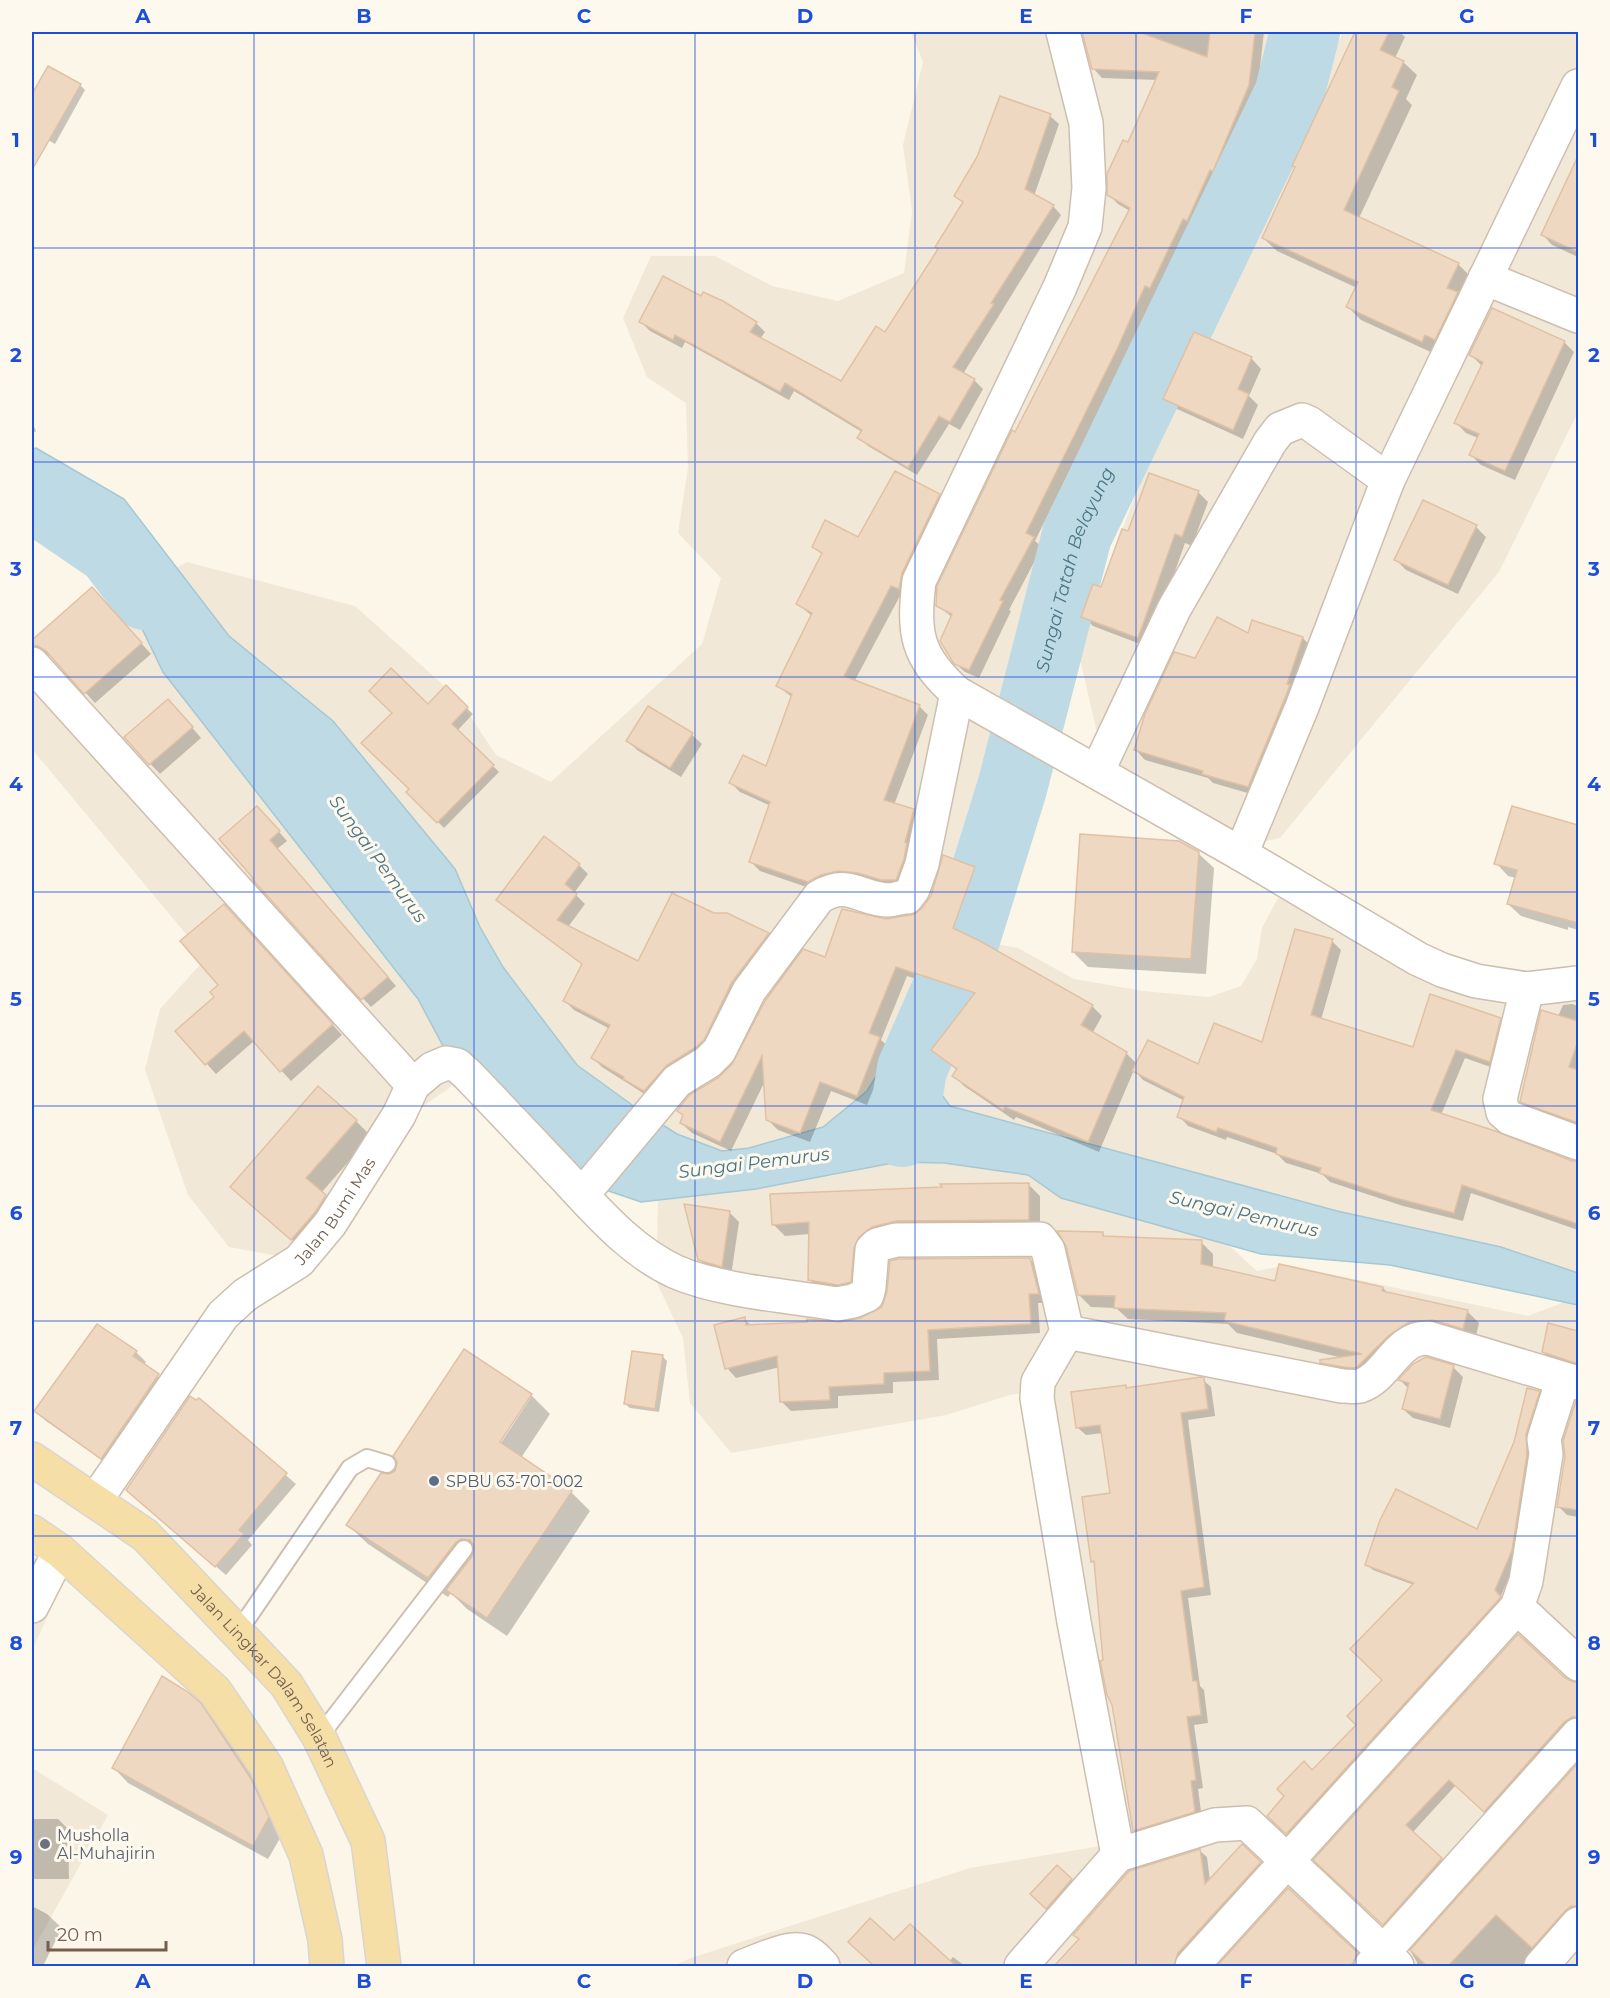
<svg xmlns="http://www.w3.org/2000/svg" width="1610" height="1998" viewBox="0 0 1610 1998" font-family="Montserrat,sans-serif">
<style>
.residential{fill:#f2e8d7}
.water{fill:#bedae4;stroke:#a5c8d5;stroke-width:1.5}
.shadow{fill:#0003;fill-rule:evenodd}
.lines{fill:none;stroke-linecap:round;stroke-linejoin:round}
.river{stroke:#bedae4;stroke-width:70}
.building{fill:#efd8c2;stroke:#e0c1a3;stroke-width:1.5}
.lane-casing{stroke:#cdbfaf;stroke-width:20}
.street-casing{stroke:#cdbfaf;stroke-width:36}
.secondary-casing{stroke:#cfc0ad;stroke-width:36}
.primary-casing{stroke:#dbd5d1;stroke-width:36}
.lane{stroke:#fff;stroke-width:16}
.street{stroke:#fff;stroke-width:33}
.secondary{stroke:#fff;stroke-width:33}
.primary{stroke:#f5dfa6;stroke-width:33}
.grid{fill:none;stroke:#1d4ed8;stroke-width:1.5;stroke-opacity:0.55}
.service-dot{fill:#5c6f8a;stroke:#fef9ef;stroke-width:2}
.worship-dot{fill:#6b7280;stroke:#fef9ef;stroke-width:2}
.labels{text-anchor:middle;stroke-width:6;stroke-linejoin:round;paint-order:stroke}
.street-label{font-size:16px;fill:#745f4e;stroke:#fef9ef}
.service-label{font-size:16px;fill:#4e5e75;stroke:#fef9ef;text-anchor:start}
.worship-label{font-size:16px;fill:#5b616d;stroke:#fef9ef;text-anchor:start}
.water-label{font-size:18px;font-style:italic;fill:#497585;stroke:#fef9ef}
.neatline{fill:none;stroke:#1d4ed8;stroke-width:2}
.grid-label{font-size:20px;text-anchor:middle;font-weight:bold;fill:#1d4ed8}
</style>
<rect width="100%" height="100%" fill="#fbf6e8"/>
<g class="residential">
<polygon points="911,32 1293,32 1259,124 1223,182 1141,358 1072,579 974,854 968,894 828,1177 923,1153 1149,1199 1212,1230 1257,1271 1288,1265 1528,1316 1575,1298 1578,1299 1578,1966 673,1966 691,1958 970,1868 1118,1843 1041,1389 1010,1395 946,1415 731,1453 690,1403 683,1338 656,1281 659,1164 604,1127 538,1011 448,1089 395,1125 300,1260 229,1247 188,1195 145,1070 160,1009 206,958 32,749 32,647 187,562 355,606 459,699 496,755 551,782 702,644 721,578 678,533 688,468 686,403 647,377 623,318 651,256 715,256 772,286 838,301 904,273 912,211 903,145 923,62"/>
<polygon points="1343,32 1578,32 1578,412 1499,572 1280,838 1232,849 1107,776 1080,659 1085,627 1189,354 1257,240 1267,209"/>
<polygon points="1278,898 1378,928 1430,968 1578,983 1578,1282 942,1106 916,1085 980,941 1018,948 1074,979 1143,991 1209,997 1241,986 1257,959 1262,928"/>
<polygon points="32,1556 64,1579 32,1651"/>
<polygon points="32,1768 108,1815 32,1951"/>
</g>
<polygon class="water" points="36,448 124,499 229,636 333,721 455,869 480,927 503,967 577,1065 639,1110 677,1134 722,1151 749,1148 823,1127 867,1091 900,1038 950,1106 1337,1211 1501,1247 1578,1273 1578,1305 1390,1265 1261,1254 1061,1198 1028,1175 944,1163 898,1162 756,1189 641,1202 600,1188 442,1044 418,999 163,672 108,558 74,524 32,518 32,449"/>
<g class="shadow">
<polygon points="1084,32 1264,32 1257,94 1223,179 1219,177 1196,229 1192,226 1159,296 1155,294 1126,356 1035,541 1042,547 1009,610 1011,611 979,678 965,672 955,663 952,617 937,605 1016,434 1130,211 1118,204 1109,195 1157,80 1102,78 1093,68"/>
<polygon points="1357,32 1400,32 1405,37 1395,58 1403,62 1417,75 1406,99 1412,105 1359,218 1458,264 1471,277 1435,354 1361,320 1348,307 1357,288 1277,251 1263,238 1297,168 1294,166"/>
<polygon points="49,74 80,85 85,90 55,144 32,131 32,105"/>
<polygon points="1050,116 1059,124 1034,196 1053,206 1061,215 963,374 974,380 983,389 960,430 949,424 917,475 868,446 859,437 862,432 794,391 789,400 685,342 682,348 650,331 641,322 756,323 765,332 760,339 842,383 885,334 940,249 964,204 956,196"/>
<polygon points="1561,195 1578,203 1578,257 1552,245 1543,235"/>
<polygon points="1195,333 1252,359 1261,369 1249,396 1258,405 1243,439 1175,408 1165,399"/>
<polygon points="1564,342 1574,352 1515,480 1481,465 1471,455 1478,438 1466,433 1456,423 1482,366 1471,355"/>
<polygon points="32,422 36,431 32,434"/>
<polygon points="1198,492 1208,502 1192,546 1185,543 1148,647 1093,626 1083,616 1102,589 1129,533"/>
<polygon points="939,495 948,504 908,597 901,594 854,682 919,706 928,715 894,805 913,811 923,820 906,888 818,891 760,871 751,862 771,806 740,792 731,783 767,768 793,698 778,686 812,616 798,604 823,555 814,546 859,539"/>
<polygon points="1476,527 1486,537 1458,594 1406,570 1396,560"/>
<polygon points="92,589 151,654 95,703 55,659 48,655 32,657 32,642"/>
<polygon points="1248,635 1303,638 1312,648 1258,796 1213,783 1208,778 1145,760 1136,750"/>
<polygon points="446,688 473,714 457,731 499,772 444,828 408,792 428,706"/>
<polygon points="178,711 201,738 160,774 126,738"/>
<polygon points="692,735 702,744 681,777 637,750 628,741"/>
<polygon points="1513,807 1578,827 1578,930 1568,927 1568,930 1521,916 1508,904 1516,878 1508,876 1496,863"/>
<polygon points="266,817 287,841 277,849 396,986 371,1007 254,879"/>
<polygon points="1198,853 1214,868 1206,974 1088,967 1073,952"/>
<polygon points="944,857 975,868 985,879 964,935 1092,1006 1102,1016 1092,1034 1126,1053 1137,1064 1198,1066 1263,1044 1332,941 1341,950 1321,1020 1414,1049 1500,1019 1509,1028 1499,1070 1465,1058 1441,1115 1571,1162 1578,1163 1578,1230 1471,1193 1463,1221 1403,1206 1330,1182 1322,1174 1286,1163 1277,1154 1227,1137 1226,1140 1188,1126 1179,1116 1185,1101 1143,1080 1134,1070 1099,1152 1016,1117 1014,1120 964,1086 954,1076 958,1071 933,1050 973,998 907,976 881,1040 890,1048 867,1105 831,1091 810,1142 778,1130 767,1119 765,1081 731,1151 692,1133 681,1123 826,958 886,920 916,915 932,896"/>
<polygon points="579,865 588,874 574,893 585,904 568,927 638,963 713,915 768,934 777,943 712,1049 654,1100 602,1067 593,1058 610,1029 574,1010 565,1001 583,965 507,909 498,899"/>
<polygon points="233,915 342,1035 291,1081 254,1041 216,1074 177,1031 216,997 220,985"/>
<polygon points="1572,1004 1578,1006 1578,1128 1531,1110 1521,1101 1563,1005"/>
<polygon points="356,1121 371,1136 321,1193 340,1211 307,1253 232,1187"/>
<polygon points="1028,1184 1040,1196 1040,1231 908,1232 862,1293 821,1291 810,1280 810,1234 785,1236 773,1224"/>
<polygon points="729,1212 739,1222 731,1276 709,1270 699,1259"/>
<polygon points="1103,1234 1107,1238 1201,1242 1213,1254 1213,1268 1276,1282 1383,1288 1389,1294 1467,1311 1479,1323 1475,1340 1439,1331 1377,1373 1334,1374 1322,1362 1343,1358 1237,1333 1228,1324 1128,1319 1116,1308 1091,1307 1079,1295"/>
<polygon points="1030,1259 1040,1269 1048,1303 1038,1303 1040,1333 937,1339 939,1380 893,1382 893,1393 838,1396 838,1408 791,1411 781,1401 780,1367 736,1378 727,1368 744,1319 752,1326 840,1324 861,1320"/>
<polygon points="1549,1325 1578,1332 1578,1369 1552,1361 1543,1352"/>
<polygon points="136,1352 146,1362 143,1365 168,1385 112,1467 46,1421 36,1411"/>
<polygon points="662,1356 667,1361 659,1412 630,1408 625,1404"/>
<polygon points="1453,1367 1463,1377 1450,1428 1413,1418 1403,1409 1409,1389 1400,1380"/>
<polygon points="1203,1380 1211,1387 1215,1416 1188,1420 1211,1595 1188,1598 1200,1686 1204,1690 1208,1723 1194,1725 1203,1788 1198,1789 1202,1819 1142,1838 1134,1830 1105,1661 1096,1564 1093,1561 1111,1494 1103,1433 1086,1435 1078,1428 1125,1387 1128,1389"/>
<polygon points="1539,1392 1545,1399 1518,1556 1500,1598 1506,1604 1293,1839 1269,1816 1358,1725 1384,1680 1414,1585 1373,1570 1366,1564 1478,1531"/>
<path d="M531,1395L550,1414L521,1458L571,1492L590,1511L507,1636L467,1609L451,1593L448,1597L368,1544L348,1525L389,1476ZM528,1397H531L497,1449L494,1448Z"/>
<polygon points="199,1400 296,1484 248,1540 252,1545 226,1575 137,1499"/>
<polygon points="1577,1403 1578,1403 1578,1517 1567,1515 1558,1506"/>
<polygon points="1564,1679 1573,1684 1578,1684 1578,1724 1491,1817 1456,1785 1412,1833 1448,1866 1390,1930 1316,1860"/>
<polygon points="200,1704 215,1720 266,1795 283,1833 268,1859 128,1783 114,1768"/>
<polygon points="1578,1765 1578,1913 1530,1966 1417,1966 1417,1962 1411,1952"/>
<polygon points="32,1819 58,1819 68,1829 69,1879 32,1879"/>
<polygon points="1242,1846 1266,1870 1181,1966 1055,1966 1080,1939 1200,1851 1207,1857 1210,1881"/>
<polygon points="1057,1867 1076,1885 1051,1912 1032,1894"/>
<polygon points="1288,1890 1363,1961 1360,1966 1219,1966"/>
<polygon points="32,1906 47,1914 62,1928 43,1966 32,1966"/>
<polygon points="850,1942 895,1942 949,1962 953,1957 965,1966 876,1966"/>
</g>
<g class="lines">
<g class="river">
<polyline points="32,496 111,550 145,595"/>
<path id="s1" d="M902,1132L912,1069L955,971L1012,788L1077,535L1289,95L1305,32"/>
</g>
</g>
<g class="building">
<polygon points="1082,32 1139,32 1207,57 1210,32 1255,32 1249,85 1213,171 1210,170 1187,221 1183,219 1150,288 1145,286 1118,347 1026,533 1034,537 1000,600 1003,601 969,670 954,664 940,641 952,614 936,606 937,586 1012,430 1015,432 1130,208 1107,195 1107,174 1123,140 1128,142 1159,72 1092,69"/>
<polygon points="1355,32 1389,32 1380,50 1404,61 1392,87 1399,91 1344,210 1459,263 1447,288 1458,292 1435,340 1425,335 1422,342 1346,307 1358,282 1262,238 1295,167 1292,166"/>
<polygon points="48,66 81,84 32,170 32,94"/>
<polygon points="1000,96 1051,114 1025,189 1054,205 991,303 994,304 953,367 975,379 950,422 939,416 908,468 857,438 862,430 785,383 780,392 675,335 673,340 639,322 663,276 701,296 703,292 723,301 757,322 750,332 841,381 876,326 885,332 938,249 935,247 963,202 954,196 977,157"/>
<polygon points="1578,156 1578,252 1541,235"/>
<polygon points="1492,308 1565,341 1505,471 1469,455 1479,434 1454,423 1483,362 1469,355"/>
<polygon points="1194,332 1252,357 1238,389 1249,394 1233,430 1163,399"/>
<polygon points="895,471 940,494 902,573 899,589 891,586 844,676 920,705 884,800 914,809 905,842 907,843 904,859 896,880 881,880 858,873 838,871 821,875 808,882 749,862 770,802 729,783 743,755 766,766 792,694 776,686 812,613 796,604 822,553 812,547 825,520 858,537"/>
<polygon points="1149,473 1199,491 1182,537 1175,534 1138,638 1081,617 1093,584 1101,587 1122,529 1128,531"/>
<polygon points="1423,500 1477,525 1448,585 1394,560"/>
<polygon points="92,587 142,643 84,694 46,651 38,646 32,646 32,640"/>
<polygon points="1217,617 1248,633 1252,620 1303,637 1287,684 1290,685 1287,693 1248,787 1202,774 1203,771 1134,750 1145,714 1174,652 1195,658"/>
<polygon points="391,668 428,704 446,685 468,707 452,724 494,765 437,823 406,792 409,789 361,743 392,713 369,691"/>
<polygon points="168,699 193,727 149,765 124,737"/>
<polygon points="648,706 693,733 670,768 626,741"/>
<polygon points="257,806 280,831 270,840 388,977 361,1000 252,879 253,878 219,839"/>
<polygon points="1512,806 1578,825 1578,923 1507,904 1517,870 1494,864"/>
<polygon points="1080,834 1179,841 1199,852 1191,959 1072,952"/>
<polygon points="544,836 580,864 565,884 577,894 557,920 638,961 672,893 714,913 727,913 769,933 732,982 704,1040 696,1047 667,1065 644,1091 623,1079 624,1077 591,1058 610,1025 563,1001 582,964 496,900"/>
<polygon points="943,855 975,867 953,928 980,941 1093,1005 1081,1025 1127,1052 1088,1142 1005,1107 1003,1110 952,1076 957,1069 931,1050 975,993 896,967 869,1033 880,1037 857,1096 820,1082 800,1133 766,1120 762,1056 720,1142 680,1123 683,1115 677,1111 689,1095 718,1078 732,1064 765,1001 803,949 825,957 842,909 886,919 915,914 922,908 931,896"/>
<polygon points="224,904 333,1024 280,1072 244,1031 205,1065 175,1031 214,997 210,992 218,985 180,941"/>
<polygon points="1295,929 1333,939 1311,1015 1413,1047 1430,994 1501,1018 1490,1062 1456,1050 1431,1110 1498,1132 1572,1161 1578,1161 1578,1224 1462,1185 1454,1213 1392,1197 1319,1173 1321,1168 1276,1154 1277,1148 1218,1128 1216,1132 1177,1117 1184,1097 1132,1071 1148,1040 1198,1064 1214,1023 1262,1042"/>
<polygon points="1541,1010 1578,1021 1578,1041 1569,1067 1578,1070 1578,1123 1520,1102"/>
<polygon points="318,1086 357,1120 306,1178 326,1195 316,1211 291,1240 230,1187"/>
<polygon points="1029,1183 1029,1220 896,1221 872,1227 859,1237 854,1248 851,1282 838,1285 808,1280 809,1222 772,1225 770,1194 942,1187 940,1184"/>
<polygon points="684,1204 730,1211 722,1267 698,1260"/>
<polygon points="1057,1231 1103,1232 1103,1236 1202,1240 1201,1264 1275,1281 1279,1264 1383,1287 1382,1291 1468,1310 1463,1329 1433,1320 1409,1322 1388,1336 1359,1365 1355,1368 1344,1367 1320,1363 1320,1360 1362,1354 1224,1321 1226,1313 1114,1308 1115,1296 1078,1295 1066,1246"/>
<polygon points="1030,1258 1039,1294 1029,1294 1031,1324 928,1330 930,1371 884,1373 884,1384 829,1387 830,1400 780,1402 777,1356 725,1369 714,1325 745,1317 746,1325 807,1322 807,1319 840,1322 860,1318 882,1307 887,1291 890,1261 898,1259"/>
<polygon points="1548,1323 1578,1331 1578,1364 1542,1352"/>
<polygon points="97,1324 137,1351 133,1356 159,1374 101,1459 34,1411"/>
<polygon points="464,1349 532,1394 500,1442 572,1491 487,1618 446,1590 473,1555 474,1546 470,1540 461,1539 456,1542 428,1578 346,1525 381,1473 389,1474 395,1471 397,1462 393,1456"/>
<polygon points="632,1351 663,1355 655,1409 624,1404"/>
<polygon points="1426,1357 1454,1365 1440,1419 1402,1409 1409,1383 1398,1380 1413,1364"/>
<polygon points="1201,1377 1204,1378 1208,1409 1181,1413 1204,1587 1181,1591 1193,1681 1197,1681 1201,1715 1187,1717 1196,1780 1191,1781 1195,1812 1133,1831 1112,1705 1107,1695 1100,1661 1103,1660 1094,1561 1091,1562 1082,1497 1110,1493 1100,1425 1076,1428 1071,1392 1126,1385 1126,1388"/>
<polygon points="1527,1388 1540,1391 1526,1434 1527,1454 1512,1550 1495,1590 1501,1597 1286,1834 1267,1816 1284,1796 1277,1789 1304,1761 1312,1770 1356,1725 1347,1716 1382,1680 1350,1649 1414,1583 1365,1565 1380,1520 1396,1489 1477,1529 1514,1442"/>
<polygon points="190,1396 196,1400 199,1398 287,1473 239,1530 244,1534 215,1567 126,1490"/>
<polygon points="1576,1401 1578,1401 1578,1510 1557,1507 1565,1457 1563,1441"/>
<polygon points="1518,1634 1565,1678 1573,1682 1578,1682 1578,1717 1572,1717 1564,1722 1484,1812 1449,1780 1406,1825 1442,1858 1383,1925 1313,1860"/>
<polygon points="162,1676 188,1692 201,1703 251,1779 269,1817 253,1846 112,1768"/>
<polygon points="1578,1763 1578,1906 1571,1906 1564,1912 1532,1948 1496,1915 1448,1966 1427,1966 1410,1950"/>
<polygon points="1242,1844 1261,1862 1178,1953 1174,1966 1054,1966 1079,1939 1073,1935 1129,1871 1200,1849 1205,1884"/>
<polygon points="1057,1865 1072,1879 1046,1909 1030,1894"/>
<polygon points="1288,1888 1358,1953 1353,1963 1349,1966 1217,1966"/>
<polygon points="870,1918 894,1940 910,1924 956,1966 870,1966 872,1964 848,1942"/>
</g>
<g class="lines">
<defs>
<g id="lane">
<polyline points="238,1632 350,1468 367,1458 387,1464"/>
<polyline points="319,1737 464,1549"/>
</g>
<g id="street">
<path d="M1063,32L1086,123L1089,188L1085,227L1060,287L919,581C913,634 916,656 957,693L1241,854L1418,959L1442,970L1476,981L1527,989L1578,983"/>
<polyline points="1485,278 1578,316"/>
<polyline points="32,664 413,1085"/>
<polyline points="1097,772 1174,609 1270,442 1280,429 1302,420 1309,423 1388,480"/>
<polyline points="1241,854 1302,707 1388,480 1578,86"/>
<polyline points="1527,989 1500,1099 1503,1112 1510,1118 1578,1143"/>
<path d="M582,1195L677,1081L708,1062L719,1051L749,991L819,897C849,879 859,899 888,900C894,900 901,897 907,897L913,889L922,864L957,693"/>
<path d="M1067,1332L1342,1386C1348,1386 1355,1387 1360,1386C1388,1377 1396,1337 1428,1338L1578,1383"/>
<path id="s2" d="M95,1501L223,1315L245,1295L299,1261L330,1224L399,1115L413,1085L432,1069L446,1063L457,1065L467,1074C499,1107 530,1140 562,1174C596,1210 630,1251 676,1272C720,1291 789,1296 837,1304L853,1301L867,1295L869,1287L872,1250L877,1245L896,1240L1040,1239L1048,1250L1067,1332L1038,1382L1037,1398L1074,1622L1118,1855"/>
<polyline points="1517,1607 1578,1664"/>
<path d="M744,1966C758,1961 785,1948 800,1950C810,1951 817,1960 823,1966"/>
<polyline points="1021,1966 1118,1855 1215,1825 1247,1823 1384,1952 1397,1966"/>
<polyline points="1192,1966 1517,1607 1526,1581 1546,1454 1544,1439 1563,1379"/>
<polyline points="1371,1966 1578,1735"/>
<polyline points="1541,1966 1578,1924"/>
</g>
<polyline id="secondary" points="32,1606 60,1551"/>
<g id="primary">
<path id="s3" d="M32,1459L145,1535L286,1684L319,1737L368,1841L384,1966"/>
<polyline points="32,1532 60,1551 215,1691 266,1766 306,1855 325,1940 327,1966"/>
</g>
</defs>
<use href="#lane" class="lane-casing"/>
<use href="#street" class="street-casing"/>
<use href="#secondary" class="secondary-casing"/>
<use href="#primary" class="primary-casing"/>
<use href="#lane" class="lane"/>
<use href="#street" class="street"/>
<use href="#secondary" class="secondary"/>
<use href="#primary" class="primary"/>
</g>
<path class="grid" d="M254,32V1966M474,32V1966M695,32V1966M915,32V1966M1136,32V1966M1356,32V1966M32,248H1578M32,462H1578M32,677H1578M32,892H1578M32,1106H1578M32,1321H1578M32,1536H1578M32,1750H1578"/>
<circle class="service-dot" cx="434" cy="1481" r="6"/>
<circle class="worship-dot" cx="45" cy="1844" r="6"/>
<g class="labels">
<g class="street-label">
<text dy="6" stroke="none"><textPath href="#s2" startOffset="381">Jalan Bumi Mas</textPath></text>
<text dy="6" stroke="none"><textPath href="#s3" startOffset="322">Jalan Lingkar Dalam Selatan</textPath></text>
</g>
<g class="service-label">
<text x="446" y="1487">SPBU 63-701-002</text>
</g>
<g class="worship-label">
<text x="57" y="1841">Musholla<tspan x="57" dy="18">Al-Muhajirin</tspan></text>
</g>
<g class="water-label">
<text dy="6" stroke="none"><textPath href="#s1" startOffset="590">Sungai Tatah Belayung</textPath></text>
<text transform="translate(378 859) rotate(54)" y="6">Sungai Pemurus</text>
<text transform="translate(754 1163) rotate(-7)" y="6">Sungai Pemurus</text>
<text transform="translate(1244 1214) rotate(13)" y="6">Sungai Pemurus</text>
</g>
</g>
<rect width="1610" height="1998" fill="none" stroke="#fef9ef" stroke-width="66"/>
<path d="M48 1941v9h118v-9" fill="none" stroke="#745f4e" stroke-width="3"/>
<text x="57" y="1941" font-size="18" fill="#745f4e" stroke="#fef9ef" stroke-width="4.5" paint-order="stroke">20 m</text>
<rect x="33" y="33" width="1544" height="1932" class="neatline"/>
<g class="grid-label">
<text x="143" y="23">A</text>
<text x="364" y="23">B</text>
<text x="584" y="23">C</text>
<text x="805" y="23">D</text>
<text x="1026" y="23">E</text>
<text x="1246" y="23">F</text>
<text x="1467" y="23">G</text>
<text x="16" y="147">1</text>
<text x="1594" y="147">1</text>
<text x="16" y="362">2</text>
<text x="1594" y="362">2</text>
<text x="16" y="576">3</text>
<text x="1594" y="576">3</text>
<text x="16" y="791">4</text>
<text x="1594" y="791">4</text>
<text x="16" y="1006">5</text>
<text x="1594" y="1006">5</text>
<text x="16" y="1220">6</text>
<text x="1594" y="1220">6</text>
<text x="16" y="1435">7</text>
<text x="1594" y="1435">7</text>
<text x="16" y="1650">8</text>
<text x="1594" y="1650">8</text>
<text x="16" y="1864">9</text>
<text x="1594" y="1864">9</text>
<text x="143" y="1988">A</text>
<text x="364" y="1988">B</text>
<text x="584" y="1988">C</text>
<text x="805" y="1988">D</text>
<text x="1026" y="1988">E</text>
<text x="1246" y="1988">F</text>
<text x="1467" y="1988">G</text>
</g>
</svg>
